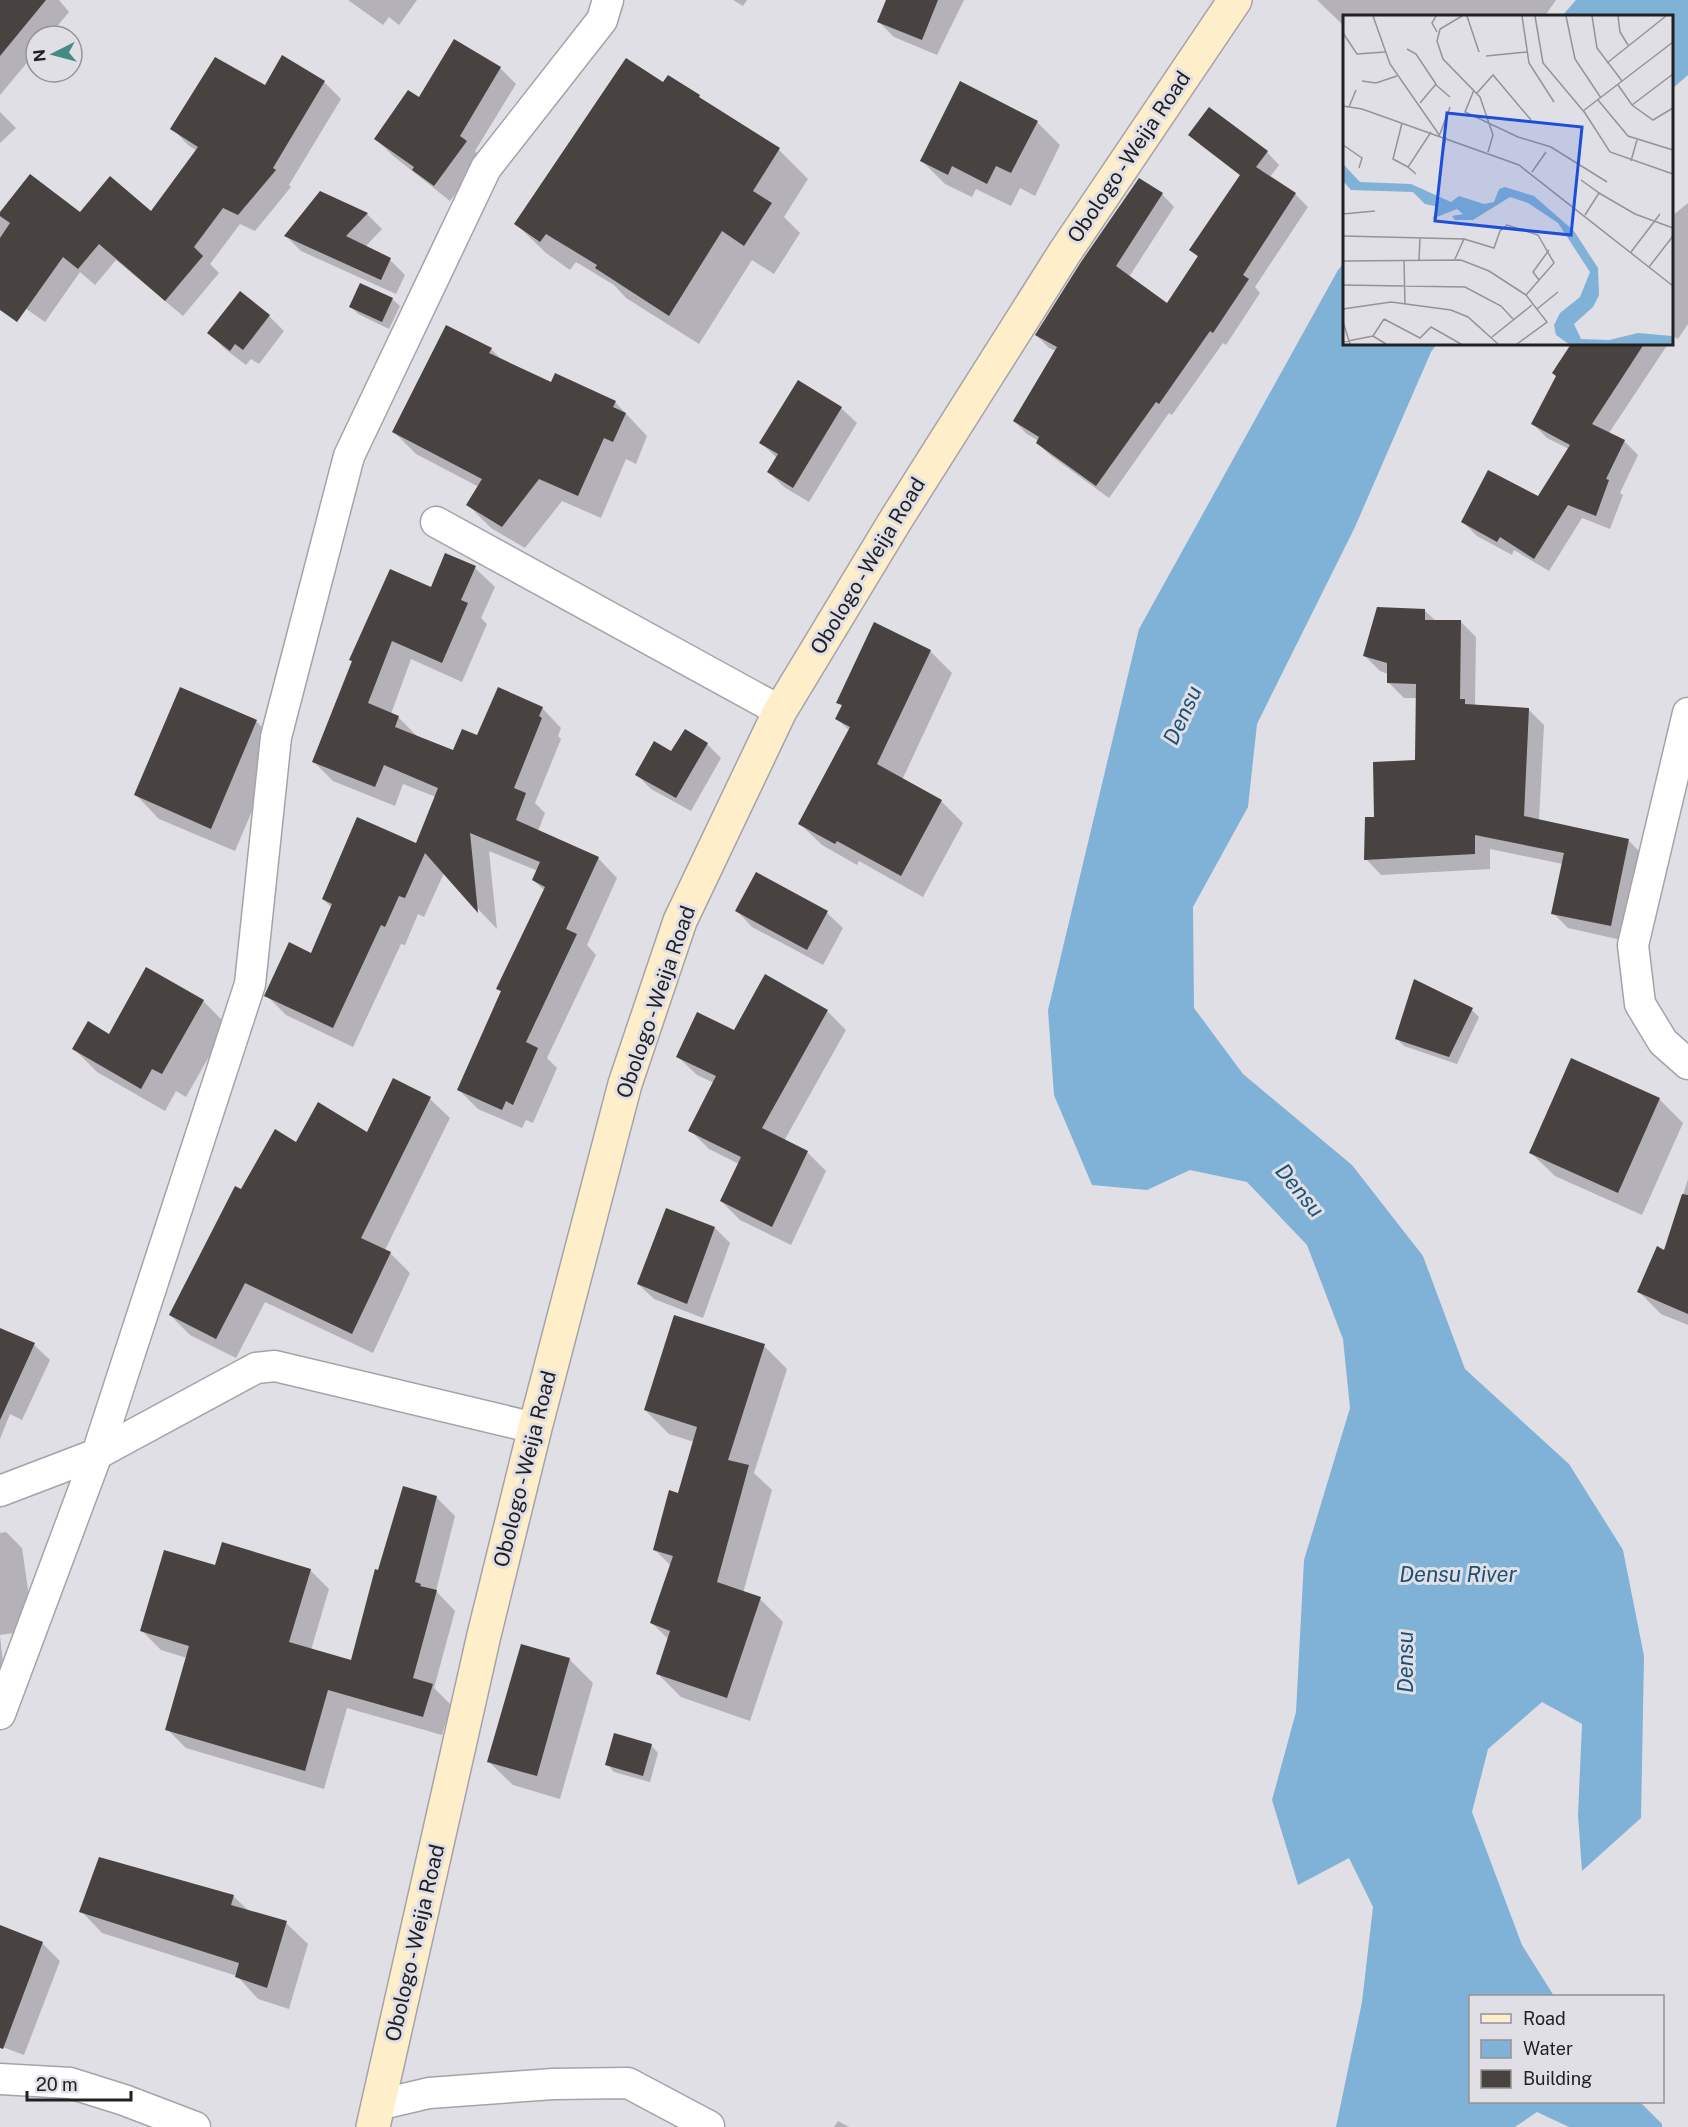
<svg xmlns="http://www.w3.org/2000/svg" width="1688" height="2127" viewBox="0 0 1688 2127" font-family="'Public Sans',sans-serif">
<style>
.water{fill:#80b1d7}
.shadow{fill:#0003}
.building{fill:#484240}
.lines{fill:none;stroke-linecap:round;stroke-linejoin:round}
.street-casing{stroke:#a4a3a9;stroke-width:33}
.secondary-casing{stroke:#a4a3a9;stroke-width:36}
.street{stroke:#fff;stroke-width:30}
.secondary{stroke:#feeeca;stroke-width:33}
.labels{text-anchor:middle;stroke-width:6;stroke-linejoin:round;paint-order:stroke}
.street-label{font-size:21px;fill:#212022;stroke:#e1dfe6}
.water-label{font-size:22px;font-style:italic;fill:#195276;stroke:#e1dfe6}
.inset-road{fill:none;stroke:#949398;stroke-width:1.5}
.view{fill:#1d4ed8;fill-opacity:0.15;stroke:#1d4ed8;stroke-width:3}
.inset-edge{fill:none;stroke:#212022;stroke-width:3}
</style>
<rect width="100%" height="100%" fill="#e1dfe6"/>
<g class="water">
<polygon points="1576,0 1688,0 1688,75 1672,89 1672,16 1562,16"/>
<polygon points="1344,263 1344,344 1437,344 1431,352 1355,527 1257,724 1248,807 1193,907 1194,1008 1243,1074 1352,1165 1423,1256 1465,1369 1569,1464 1623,1550 1644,1656 1641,1818 1582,1871 1578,1815 1582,1724 1542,1702 1488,1749 1472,1812 1522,1945 1554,1996 1470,1996 1470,2102 1640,2102 1662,2124 1662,2127 1569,2127 1537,2112 1515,2127 1336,2127 1362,2002 1373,1907 1349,1858 1298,1885 1272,1800 1296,1712 1304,1560 1350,1408 1343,1339 1307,1245 1247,1182 1190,1170 1147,1190 1092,1185 1054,1095 1048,1010 1139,629 1338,270"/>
</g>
<g class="shadow">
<polygon points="0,0 59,0 69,12 49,36 36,36 36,52 0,95"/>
<polygon points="348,0 417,0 399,25 389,17 383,25"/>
<polygon points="733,0 747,0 743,6"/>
<polygon points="887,0 964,0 937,55 894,37 878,21"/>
<polygon points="1317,0 1556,0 1545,16 1536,16 1533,14 1531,16 1344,16 1344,26"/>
<polygon points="500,68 516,84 475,151 482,158 450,201 392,155 376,139 420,100"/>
<polygon points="324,82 341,99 289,185 291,187 255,231 240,224 210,264 219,273 183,316 116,260 95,285 80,272 45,322 15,301 0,287 0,215 152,213 197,151 188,145 172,128 265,87"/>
<polygon points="664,85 699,97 706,104 779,150 808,179 784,217 800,233 774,274 752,260 699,344 626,298 614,285 576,262 570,270 546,253 516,224"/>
<polygon points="0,112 16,128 0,143"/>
<polygon points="1037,122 1060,145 1035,196 1020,188 1011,206 976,189 972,197 945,184 922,161"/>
<polygon points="1190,135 1267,152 1279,165 1270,177 1295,194 1308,207 1255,287 1260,293 1226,345 1223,343 1172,415 1169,413 1109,498 1050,455 1037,442 1039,441 1027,434 1014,421 1056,351 1049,348 1036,335 1162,194 1174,207 1129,277 1168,305 1198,257 1191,250 1241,176 1203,147"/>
<polygon points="321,192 367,214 382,229 365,247 390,260 405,275 396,294 301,251 286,236"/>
<polygon points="1688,203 1688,324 1678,339 1673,336 1672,339 1672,216"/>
<polygon points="392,299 400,306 389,329 358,314 351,307"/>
<polygon points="269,316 284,331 259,364 251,359 246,365 225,349 209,333"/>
<polygon points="1577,344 1668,344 1609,433 1624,441 1638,455 1620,493 1623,495 1610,529 1582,518 1549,571 1514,550 1512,555 1477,536 1463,522 1538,498 1569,449 1547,438 1533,424"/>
<polygon points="491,349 503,361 552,384 615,402 647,436 636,464 626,459 601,518 562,501 525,548 491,528 468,505 479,487 416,454 394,432"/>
<polygon points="841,408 857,423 809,502 784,487 769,472 777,458 761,443"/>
<polygon points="475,568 495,587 481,618 487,624 462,682 411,659 391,714 398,717 418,737 454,752 478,737 542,708 561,728 558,736 561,739 535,803 545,813 538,831 598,858 617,878 587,945 596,955 547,1058 557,1068 533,1123 526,1120 522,1128 478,1109 459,1090 502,992 498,988 545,891 533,880 538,871 489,851 497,929 444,873 424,917 418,914 405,945 401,944 353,1047 286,1015 266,995 312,955 332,908 323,899 417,845 436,797 403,784 395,806 333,781 313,761 353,662 432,589"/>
<polygon points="1424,610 1436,621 1461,622 1476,637 1475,706 1528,709 1544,725 1539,820 1629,841 1644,856 1626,941 1568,928 1553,913 1563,864 1490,849 1490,869 1381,875 1366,859 1376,819 1416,762 1417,698 1404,698 1389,683 1388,674 1380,671 1365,656"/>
<polygon points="930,651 952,673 902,780 941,801 963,823 923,897 859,861 857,865 822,845 800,824 850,731 837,719 843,707 838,702"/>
<polygon points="181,689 257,722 280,745 235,851 159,819 136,795"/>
<polygon points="707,744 721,758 691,811 651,789 637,775 672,753"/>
<polygon points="737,911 827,913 843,928 823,965 752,927"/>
<polygon points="203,1001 227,1025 186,1097 176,1091 165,1111 97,1072 74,1049"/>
<polygon points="1472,1010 1479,1017 1457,1064 1404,1046 1396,1038"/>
<polygon points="827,1011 846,1030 784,1141 808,1153 826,1171 791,1245 740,1220 721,1201 739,1164 709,1149 690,1130 714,1083 697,1075 678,1057 734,1032"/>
<polygon points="394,1080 430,1099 450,1118 385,1250 390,1253 410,1273 373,1353 265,1302 236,1358 190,1335 170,1315 241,1191 297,1144 367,1134"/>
<polygon points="1659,1099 1683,1123 1642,1215 1555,1176 1531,1153"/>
<polygon points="1688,1179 1688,1325 1661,1314 1639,1292 1665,1252"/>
<polygon points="715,1228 730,1243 703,1318 654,1299 638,1284"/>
<polygon points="0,1329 34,1345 50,1360 22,1420 10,1414 0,1439"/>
<polygon points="764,1346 787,1369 754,1473 772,1490 743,1593 760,1599 783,1622 750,1721 681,1697 658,1674 669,1640 652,1623 671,1566 655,1550 679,1495 694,1442 669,1434 645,1410"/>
<polygon points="436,1497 455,1516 436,1591 455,1611 434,1688 451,1705 442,1735 347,1708 324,1789 186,1748 167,1729 187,1658 161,1650 142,1631 216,1567 310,1570 329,1589 311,1650 352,1662 379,1572"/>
<polygon points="6,1532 22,1548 34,1630 0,1635 0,1533"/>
<polygon points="0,1636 7,1699 0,1700"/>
<polygon points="569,1659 593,1683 560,1799 513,1785 489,1762"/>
<polygon points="651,1745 658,1753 650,1782 614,1772 607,1764"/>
<polygon points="233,1896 249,1911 286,1923 308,1944 289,2009 258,1999 237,1976 102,1933 81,1911"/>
<polygon points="0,1927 42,1943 60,1961 24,2055 0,2046"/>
<polygon points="838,2121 849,2127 834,2127"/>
</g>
<g class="building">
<polygon points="0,0 46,0 0,56"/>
<polygon points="886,0 938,0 922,40 877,22"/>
<polygon points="454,39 501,67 460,136 467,141 434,186 412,170 414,167 374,139 408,90 419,97"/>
<polygon points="282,55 325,81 273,168 276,170 238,215 223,208 194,247 203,256 165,301 99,244 78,269 63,257 17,322 0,310 0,238 10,223 0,216 0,212 30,174 80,212 110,176 151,211 198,147 170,129 215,57 265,85"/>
<polygon points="626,58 663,82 668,75 700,95 699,97 780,148 753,191 772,203 744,246 722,231 669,316 595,268 597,265 546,234 540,242 514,224"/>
<polygon points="960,81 1038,121 1011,173 996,166 987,184 952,166 948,175 920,161"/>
<polygon points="1209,107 1268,151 1256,167 1296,193 1243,275 1249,279 1213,333 1210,331 1159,404 1156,402 1096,486 1036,443 1039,437 1013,421 1057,347 1035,335 1081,262 1139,178 1163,193 1116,266 1167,303 1198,256 1189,250 1240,175 1188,135"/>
<polygon points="320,191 368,213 346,236 391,258 381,280 284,236"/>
<polygon points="360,283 393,298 382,322 349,307"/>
<polygon points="240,291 270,315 243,350 235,344 230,351 207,333"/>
<polygon points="446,325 492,348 489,353 551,382 555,373 616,401 613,407 626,413 613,442 604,438 578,496 539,479 502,527 466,505 482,479 392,432"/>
<polygon points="1571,344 1644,344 1592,424 1625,440 1606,479 1609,480 1596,516 1568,505 1534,559 1500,537 1497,542 1461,522 1488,470 1538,496 1570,445 1531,424 1556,376 1552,373"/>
<polygon points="798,380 842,407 793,488 767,472 778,454 759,443"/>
<polygon points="445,553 476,566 461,600 468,603 442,663 392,641 368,703 399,716 395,727 453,750 462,729 477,735 498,687 543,707 539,716 542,718 514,788 526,793 516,820 599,857 566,929 577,934 526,1042 538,1048 513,1105 506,1101 502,1110 457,1090 501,991 496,989 545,887 532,880 540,862 470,833 478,913 425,853 405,898 399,896 385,927 381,925 333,1028 264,996 289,942 311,953 332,904 322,899 357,817 416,843 438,788 384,765 375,787 312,762 352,661 349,660 390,569 431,587"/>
<polygon points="1377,607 1425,609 1425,620 1461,620 1460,699 1465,699 1465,704 1529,708 1524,816 1629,839 1611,926 1551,914 1564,853 1475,835 1475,854 1364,860 1365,817 1374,817 1373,762 1415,760 1416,684 1387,683 1387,663 1363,656"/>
<polygon points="874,622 931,650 877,764 942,800 901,876 837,841 835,844 798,824 850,727 835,719 842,705 836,703"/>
<polygon points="180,687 257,720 211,829 134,795"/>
<polygon points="685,729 708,743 676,798 635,775 654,741 671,751"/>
<polygon points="756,872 828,911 807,950 735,911"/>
<polygon points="146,967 204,1000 162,1074 152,1069 141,1089 72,1049 88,1021 109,1034"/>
<polygon points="765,974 828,1010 762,1128 808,1151 772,1227 720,1201 741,1157 688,1131 716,1076 676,1057 697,1012 734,1030"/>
<polygon points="1414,979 1473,1008 1449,1057 1395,1039"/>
<polygon points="1571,1058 1660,1098 1618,1193 1529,1153"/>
<polygon points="393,1078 431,1097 361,1238 391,1252 352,1334 245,1283 216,1339 169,1315 235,1186 241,1189 275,1129 296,1142 318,1102 367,1132"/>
<polygon points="1682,1194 1688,1195 1688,1314 1637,1292 1657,1246 1664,1250"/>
<polygon points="666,1208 715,1227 687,1304 637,1284"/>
<polygon points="674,1315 765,1344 728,1460 749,1465 717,1582 761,1597 727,1698 656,1674 670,1631 650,1623 673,1556 653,1550 669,1490 678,1493 697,1427 644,1410"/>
<polygon points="0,1328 35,1343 0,1420"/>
<polygon points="403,1486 437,1496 415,1582 421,1584 420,1586 437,1590 413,1678 433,1684 423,1717 328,1690 305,1771 165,1730 189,1646 140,1631 164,1550 215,1565 222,1542 311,1569 289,1642 351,1660 375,1569 378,1570"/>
<polygon points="521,1644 570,1658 537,1776 487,1762"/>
<polygon points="614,1733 652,1744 643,1776 605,1765"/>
<polygon points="99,1857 234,1895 231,1905 287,1921 267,1988 235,1977 239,1963 79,1912"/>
<polygon points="0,1925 43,1942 3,2049 0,2048"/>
</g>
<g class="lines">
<defs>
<g id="street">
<polyline points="436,522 780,711"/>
<polyline points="1688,713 1633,945 1640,1004 1663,1042 1688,1064"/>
<polyline points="0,1491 97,1454 256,1368 275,1366 535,1428"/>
<polyline points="0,1714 97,1454 250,984 276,737 349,456 486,168 602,20 608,0"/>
<polyline points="0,2079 70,2083 124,2100 195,2127"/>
<polyline points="378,2105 429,2093 553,2084 628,2083 709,2126"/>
</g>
<polyline id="secondary" points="373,2127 484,1635 535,1428 625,1084 680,921 780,711 895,521 1065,252 1235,0"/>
</defs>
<use href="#street" class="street-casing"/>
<use href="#secondary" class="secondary-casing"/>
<use href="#street" class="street"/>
<use href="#secondary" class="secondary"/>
</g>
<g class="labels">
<g class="street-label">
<text transform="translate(1129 157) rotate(-56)" y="7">Obologo - Weija Road</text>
<text transform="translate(868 566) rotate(-59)" y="7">Obologo - Weija Road</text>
<text transform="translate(656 1002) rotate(-71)" y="7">Obologo - Weija Road</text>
<text transform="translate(525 1469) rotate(-76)" y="7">Obologo - Weija Road</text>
<text transform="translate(415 1943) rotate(-77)" y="7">Obologo - Weija Road</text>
</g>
<g class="water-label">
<text transform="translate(1182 715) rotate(-65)" y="8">Densu</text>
<text transform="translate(1300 1190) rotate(50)" y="8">Densu</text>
<text x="1458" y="1582">Densu River</text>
<text transform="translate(1405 1662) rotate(-90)" y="8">Densu</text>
</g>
</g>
<g transform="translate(1343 15)">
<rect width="330" height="330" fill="#e1dfe6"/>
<path d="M0,149L17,167L68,169L108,187L116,181L141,189L151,187L156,174L162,172L191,181L231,216L255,253L256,280L250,292L231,309L238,324L266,325L295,318L329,321L330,329H226L213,320L211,310L217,298L237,282L247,257L215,208L185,188L167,182L130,205H112L109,201L120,199L114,194L89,204L94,196L92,191L82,189L70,177L8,175L0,166Z" fill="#80b1d7"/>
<path class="inset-road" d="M30,1L47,49L97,121M93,1L89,8L94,17M119,1L97,14L94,26L100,44L137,82L150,120L145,137M124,1L136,37M179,1L186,48L211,87M192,1L200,48L242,98L267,137L330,159M223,1L232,44L258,83M249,1L254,33L279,66M275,1L277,17L285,30M0,18L14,39L42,37M64,34L73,39L93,69L77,88M143,41L184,37M264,48L323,1M19,66L33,68L54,61M93,70L107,82M275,70L289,90L310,105L330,93M131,75L122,97L175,122L208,132L264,167M134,78L150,60L188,105M255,85L285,121L330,135M289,90L330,59M0,91L19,94L176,150L330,271M6,92L13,75M240,96L330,27M59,108L50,144L65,152M97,119L107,92M0,130L19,143L16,153M99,143L103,122M288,146L294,125M189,157L203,137M73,159L65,152L88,117M238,165L256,178L242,200M256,178L292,199L330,213M0,199L32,196M0,221L121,224M288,237L317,199M112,244L121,224L151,233L157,216L164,210L195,220L211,248L183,280M0,246L118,245L146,256L183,280L204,307L174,329M61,246L62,289M76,246L77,223M306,252L330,221M196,265L190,257L206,235M0,270L122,272L158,291L170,304M0,294L48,287L108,295L125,302L155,329M194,294L215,277M41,304L77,323L88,312L118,329M0,307L7,329M30,321L41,304M149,322L189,290M0,327L30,321L43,329"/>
<path class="view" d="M104,98L239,112L228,220L92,206Z"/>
<rect width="330" height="330" class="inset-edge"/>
</g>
<rect x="1469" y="1995" width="195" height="108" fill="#e1dfe6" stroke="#949398" stroke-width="1.5"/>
<rect x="1481" y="2014" width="30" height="9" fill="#feeeca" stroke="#949398" stroke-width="1.5"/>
<text x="1523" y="2025" font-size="18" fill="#212022">Road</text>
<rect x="1481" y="2040" width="30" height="18" fill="#80b1d7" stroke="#949398" stroke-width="1.5"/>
<text x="1523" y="2055" font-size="18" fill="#212022">Water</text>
<rect x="1481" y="2070" width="30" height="18" fill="#484240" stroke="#949398" stroke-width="1.5"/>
<text x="1523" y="2085" font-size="18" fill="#212022">Building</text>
<g transform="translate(54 54) rotate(264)"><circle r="28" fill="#e1dfe6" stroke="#949398" stroke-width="1.5"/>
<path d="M0-4.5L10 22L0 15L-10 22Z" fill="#448b86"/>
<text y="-9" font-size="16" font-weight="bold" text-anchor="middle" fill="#212022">N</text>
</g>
<path d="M27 2091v9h104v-9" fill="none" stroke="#212022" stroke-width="3"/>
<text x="36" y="2091" font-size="18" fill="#212022" stroke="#e1dfe6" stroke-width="4.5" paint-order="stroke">20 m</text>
</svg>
